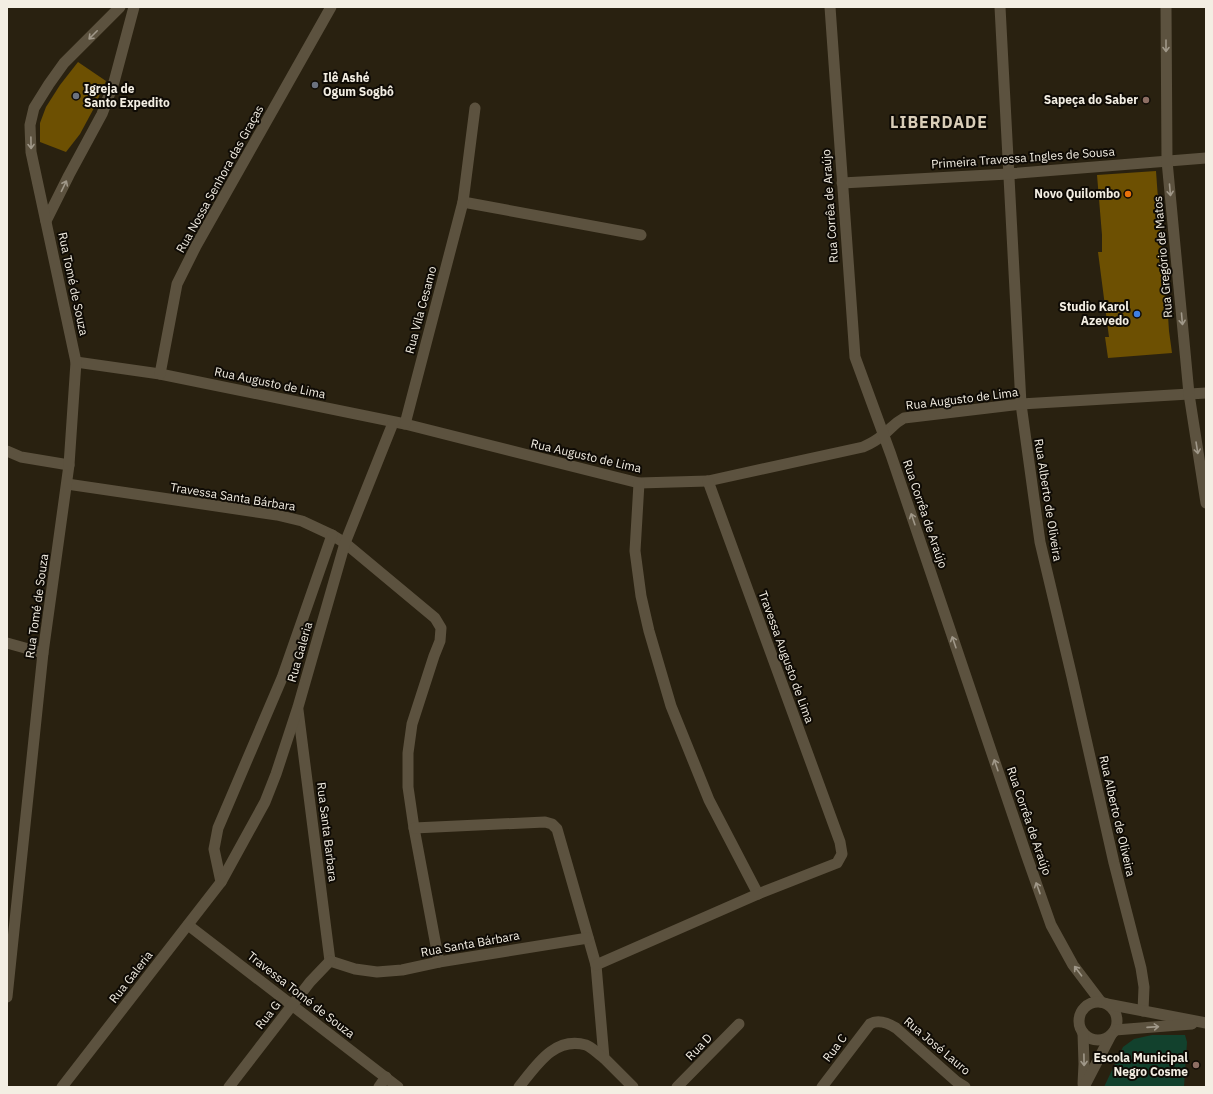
<svg xmlns="http://www.w3.org/2000/svg" width="1213" height="1094" viewBox="0 0 1213 1094" font-family="'IBM Plex Sans',sans-serif">
<style>
.green{fill:#12412d}
.building{fill:#6d5002}
.lines{fill:none;stroke-linecap:round;stroke-linejoin:round}
.minor{stroke:#5c523f;stroke-width:11}
.tertiary{stroke:#5c523f;stroke-width:11}
.oneway{stroke:#a09889}
.worship-dot{fill:#6b7280;stroke:#0f0b05;stroke-width:1.5}
.education-dot{fill:#8d6e63;stroke:#0f0b05;stroke-width:1.5}
.food-dot{fill:#e8710a;stroke:#0f0b05;stroke-width:1.5}
.shop-dot{fill:#3f7fe0;stroke:#0f0b05;stroke-width:1.5}
.labels{text-anchor:middle;stroke-width:4;stroke-linejoin:round;paint-order:stroke}
.poi-label{font-size:12px;font-weight:bold;fill:#f3eee3;stroke:#0f0b05;text-anchor:end}
.street-label{font-size:12px;fill:#f3eee3;stroke:#0f0b05}
.district-label{font-size:16px;font-weight:bold;letter-spacing:1px;fill:#d9cdb8;stroke:#0f0b05}
</style>
<rect width="100%" height="100%" fill="#292110"/>
<polygon class="green" points="1152,1035 1185,1035 1187,1042 1184,1087 1104,1087 1123,1047 1134,1039"/>
<g class="building">
<polygon points="78,62 106,81 94,108 80,134 66,152 40,142 40,123 46,107 60,85"/>
<polygon points="1156,171 1160,227 1165,269 1169,331 1172,353 1108,358 1105,337 1109,337 1098,252 1102,252 1102,235 1097,175"/>
</g>
<g class="lines">
<g class="minor">
<polyline points="1000,7 1021,404 1040,542 1072,677 1114,863 1141,968 1144,987 1143,1011"/>
<polyline points="842,183 1008,174 1206,158"/>
<polyline points="463,202 641,235"/>
<polyline points="46,221 69,175 102,114 114,82 134,7"/>
<path d="M76,362L160,374L405,424L639,483L708,481L863,447C870,444 877,440 883,435C892,428 893,424 904,418L1021,404L1206,393"/>
<polyline points="160,374 177,284 196,246 331,7"/>
<polyline points="405,424 463,202 475,108"/>
<polyline points="7,451 21,457 69,465"/>
<polyline points="639,483 635,551 641,596 649,631 671,706 709,800 758,894"/>
<polyline points="67,484 277,515 302,521 332,535 345,543 435,618 441,628 440,641 434,656 412,724 408,753 408,787 414,828 439,962"/>
<polyline points="7,643 43,653"/>
<polyline points="298,710 330,961"/>
<polyline points="414,828 545,822 552,824 557,829 596,965 604,1058 633,1087"/>
<polyline points="221,882 214,849 218,828 282,678 332,535"/>
<polyline points="188,925 398,1087"/>
<polyline points="330,961 355,969 377,972 402,970 439,962 588,938"/>
<polyline points="596,965 758,894 837,863 842,854 840,842 708,481"/>
<polyline points="7,997 43,653 69,465 76,362 31,152 30,125 34,108 49,84 64,63 120,7"/>
<polyline points="62,1087 221,882 265,802 276,774 298,707 345,543 393,423"/>
<polyline points="229,1087 310,982 330,961"/>
<polyline points="379,1087 386,1077"/>
<path d="M519,1087C536,1066 554,1036 586,1045C592,1047 599,1055 604,1058"/>
<polyline points="677,1087 739,1024"/>
<path d="M822,1087L870,1024C878,1019 888,1023 896,1028L957,1082L965,1087"/>
</g>
<g class="tertiary">
<polyline points="830,7 855,357 891,455 1026,854 1051,925 1073,965 1101,1002"/>
<polyline points="1166,7 1167,161 1189,394 1206,503"/>
<circle cx="1098" cy="1021" r="19"/>
<polyline points="1107,1004 1206,1023"/>
<polyline points="1115,1030 1192,1024"/>
<polyline points="1083,1084 1084,1064 1083,1033"/>
<polyline points="1084,1087 1111,1035"/>
</g>
</g>
<defs><path id="oneway-shaft" d="M-6 0H5M1.5-3L5.5 0L1.5 3" fill="none" stroke-width="1.6" stroke-linecap="round" stroke-linejoin="round"/></defs>
<g class="oneway">
<use href="#oneway-shaft" transform="translate(93 35) rotate(135)"/>
<use href="#oneway-shaft" transform="translate(1166 46) rotate(90)"/>
<use href="#oneway-shaft" transform="translate(31 143) rotate(89)"/>
<use href="#oneway-shaft" transform="translate(64 186) rotate(-64)"/>
<use href="#oneway-shaft" transform="translate(1170 190) rotate(85)"/>
<use href="#oneway-shaft" transform="translate(1182 319) rotate(85)"/>
<use href="#oneway-shaft" transform="translate(1197 448) rotate(81)"/>
<use href="#oneway-shaft" transform="translate(913 519) rotate(-109)"/>
<use href="#oneway-shaft" transform="translate(954 642) rotate(-109)"/>
<use href="#oneway-shaft" transform="translate(996 765) rotate(-109)"/>
<use href="#oneway-shaft" transform="translate(1038 888) rotate(-110)"/>
<use href="#oneway-shaft" transform="translate(1078 971) rotate(-127)"/>
<use href="#oneway-shaft" transform="translate(1153 1027) rotate(-4)"/>
<use href="#oneway-shaft" transform="translate(1084 1060) rotate(89)"/>
</g>
<g class="worship-dot">
<circle cx="315" cy="85" r="4"/>
<circle cx="76" cy="96" r="4"/>
</g>
<g class="education-dot">
<circle cx="1146" cy="100" r="4"/>
<circle cx="1196" cy="1065" r="4"/>
</g>
<circle class="food-dot" cx="1128" cy="194" r="4"/>
<circle class="shop-dot" cx="1137" cy="314" r="4"/>
<g class="labels">
<g class="poi-label">
<text x="323" y="82" text-anchor="start">Ilê Ashé<tspan x="323" dy="14">Ogum Sogbô</tspan></text>
<text x="84" y="93" text-anchor="start">Igreja de<tspan x="84" dy="14">Santo Expedito</tspan></text>
<text x="1138" y="104">Sapeça do Saber</text>
<text x="1120" y="198">Novo Quilombo</text>
<text x="1129" y="311">Studio Karol<tspan x="1129" dy="14">Azevedo</tspan></text>
<text x="1188" y="1062">Escola Municipal<tspan x="1188" dy="14">Negro Cosme</tspan></text>
</g>
<g class="street-label">
<text transform="translate(1023 158) rotate(-4)" y="4">Primeira Travessa Ingles de Sousa</text>
<text transform="translate(220 179) rotate(-61)" y="4">Rua Nossa Senhora das Graças</text>
<text transform="translate(830 206) rotate(-94)" y="4">Rua Corrêa de Araújo</text>
<text transform="translate(1163 257) rotate(-95)" y="4">Rua Gregório de Matos</text>
<text transform="translate(73 284) rotate(78)" y="4">Rua Tomé de Souza</text>
<text transform="translate(421 310) rotate(-75)" y="4">Rua Vila Cesamo</text>
<text transform="translate(270 383) rotate(12)" y="4">Rua Augusto de Lima</text>
<text transform="translate(962 399) rotate(-7)" y="4">Rua Augusto de Lima</text>
<text transform="translate(586 456) rotate(13)" y="4">Rua Augusto de Lima</text>
<text transform="translate(233 497) rotate(9)" y="4">Travessa Santa Bárbara</text>
<text transform="translate(1048 500) rotate(81)" y="4">Rua Alberto de Oliveira</text>
<text transform="translate(925 514) rotate(71)" y="4">Rua Corrêa de Araújo</text>
<text transform="translate(37 606) rotate(-82)" y="4">Rua Tomé de Souza</text>
<text transform="translate(300 652) rotate(-74)" y="4">Rua Galeria</text>
<text transform="translate(786 657) rotate(70)" y="4">Travessa Augusto de Lima</text>
<text transform="translate(1117 816) rotate(77)" y="4">Rua Alberto de Oliveira</text>
<text transform="translate(1029 821) rotate(71)" y="4">Rua Corrêa de Araújo</text>
<text transform="translate(327 832) rotate(83)" y="4">Rua Santa Barbara</text>
<text transform="translate(470 944) rotate(-10)" y="4">Rua Santa Bárbara</text>
<text transform="translate(131 977) rotate(-52)" y="4">Rua Galeria</text>
<text transform="translate(301 995) rotate(38)" y="4">Travessa Tomé de Souza</text>
<text transform="translate(268 1015) rotate(-52)" y="4">Rua G</text>
<text transform="translate(937 1046) rotate(40)" y="4">Rua José Lauro</text>
<text transform="translate(699 1047) rotate(-46)" y="4">Rua D</text>
<text transform="translate(835 1048) rotate(-53)" y="4">Rua C</text>
</g>
<g class="district-label">
<text x="939" y="128">LIBERDADE</text>
</g>
</g>
<rect width="1213" height="1094" fill="none" stroke="#f3eee3" stroke-width="16"/>
</svg>
